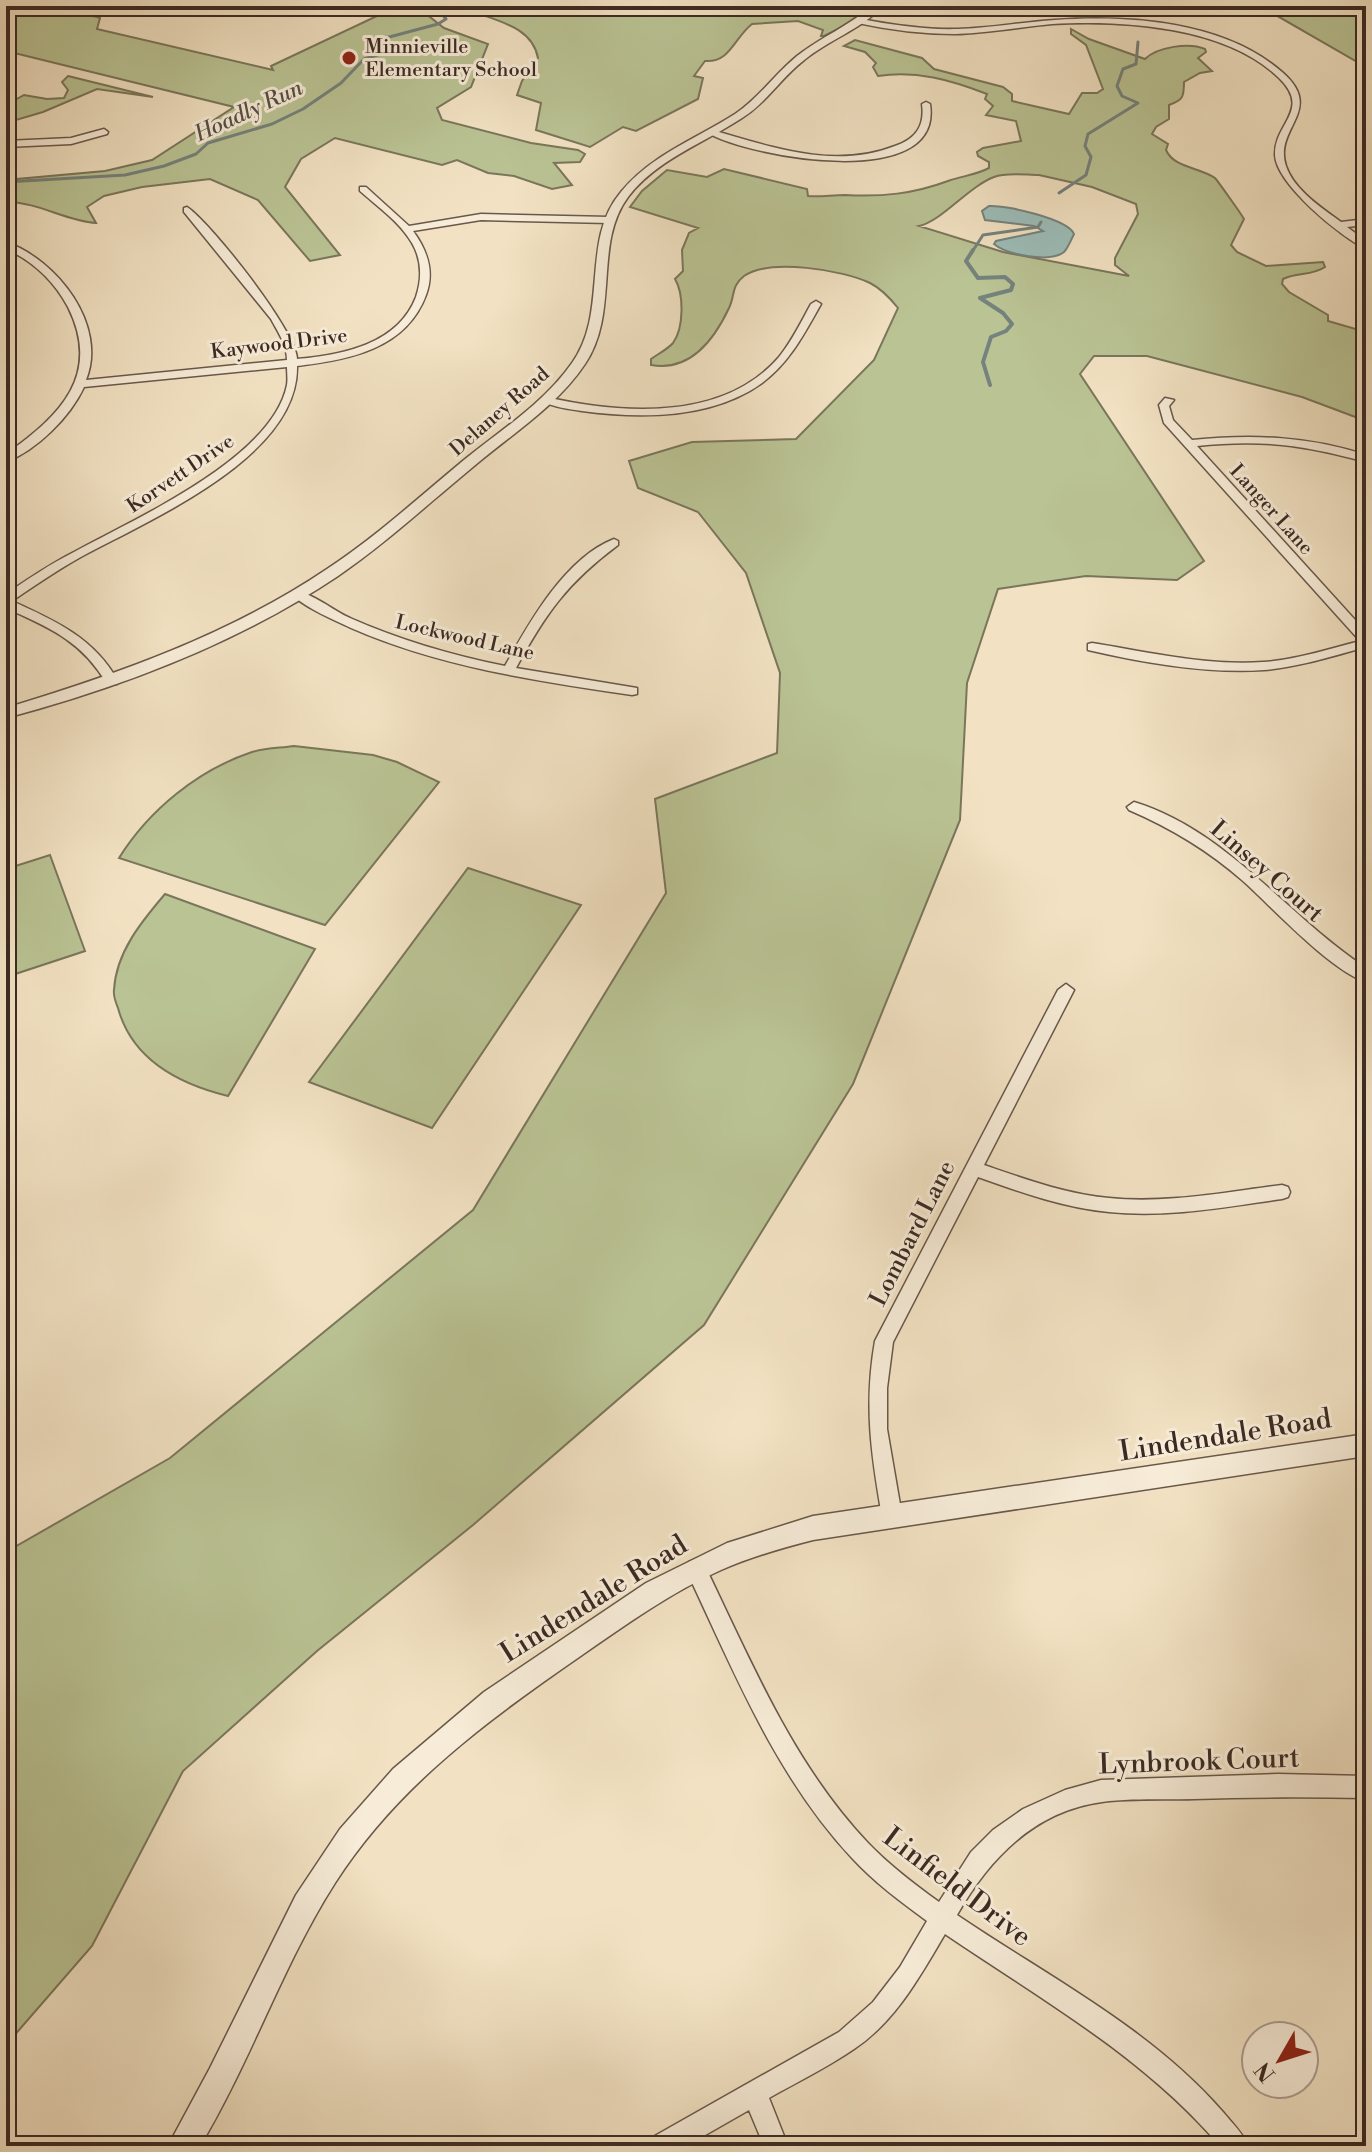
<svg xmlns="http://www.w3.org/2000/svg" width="1372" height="2152" viewBox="0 0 1372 2152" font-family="'Libre Bodoni',serif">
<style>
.green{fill:#bac394;stroke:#7a765c;stroke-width:2;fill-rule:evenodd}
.water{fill:#9cbdb9;stroke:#75827d;stroke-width:2}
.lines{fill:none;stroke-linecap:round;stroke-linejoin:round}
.stream-far1{stroke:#75827d;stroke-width:3}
.stream{stroke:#75827d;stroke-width:4}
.minor-casing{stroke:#69584b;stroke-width:3}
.tertiary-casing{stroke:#69584b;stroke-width:3}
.minor{fill:#f7ecd8;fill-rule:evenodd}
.tertiary{fill:#f7ecd8;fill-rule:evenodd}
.poi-dot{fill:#8f2418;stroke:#f7ecd8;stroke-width:3}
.labels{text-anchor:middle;stroke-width:6;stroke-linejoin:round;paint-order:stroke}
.far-poi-label{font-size:20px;fill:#3b2a23;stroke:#f7ecd8;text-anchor:start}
.far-street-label{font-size:20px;fill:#3b2a23;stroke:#f7ecd8}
.far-water-label{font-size:22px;font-style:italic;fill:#534f48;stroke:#f7ecd8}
.street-label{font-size:24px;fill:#3b2a23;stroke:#f7ecd8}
.near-street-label{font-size:28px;fill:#3b2a23;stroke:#f7ecd8}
</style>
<rect width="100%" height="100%" fill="#f2e2c3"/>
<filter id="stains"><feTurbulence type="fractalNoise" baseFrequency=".0025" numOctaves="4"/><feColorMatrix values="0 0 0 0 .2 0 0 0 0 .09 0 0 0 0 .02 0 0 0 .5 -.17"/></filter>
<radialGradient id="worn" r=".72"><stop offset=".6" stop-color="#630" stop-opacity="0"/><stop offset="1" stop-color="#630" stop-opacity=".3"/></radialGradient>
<g class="green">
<path d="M6,6H59L57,14C71,18 87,13 100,18L97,29L273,70L271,66L398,6H416L444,28L488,44L471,87L437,108L442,120L531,143L578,150L585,154L580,162L554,163L572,185L552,189L514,176L488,173L457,160L442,165L335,138L301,159L285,187L340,255L310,261L258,200L210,179L142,187L104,196L87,207L96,223C65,221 39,202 6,202V180L105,171L152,160L234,107L6,51Z"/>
<path d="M468,6H871L851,23L824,36H821L823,30L798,21L752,24C734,38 730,63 705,61L694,76L703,78L698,99L636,131L623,127L590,147L536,130L541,103L517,95L522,81L538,58C532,25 494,21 467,9Z"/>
<polygon points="1260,6 1366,6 1366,67"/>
<path d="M1071,29L1089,39L1145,59C1157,47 1189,42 1205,49L1206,52L1198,58L1212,71L1200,73L1184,82C1184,97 1183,100 1169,105V119L1156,127L1152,134L1168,144L1166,150C1174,168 1199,167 1215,178C1217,180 1242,215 1244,219L1231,245L1237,252L1266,266L1323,262L1325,267C1312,276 1297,272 1283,279L1282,284L1289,292L1328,315V321L1366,332V421L1302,397L1147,356H1094L1080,374L1204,561L1177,580L1086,576L998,589L967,683L960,820L853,1084L704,1325L473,1525L317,1651L183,1771L92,1946L6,2045V1552L170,1458L473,1210L666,893L655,799L777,753L780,673L746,573L698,512L638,488L629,461L692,442L796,439L874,360L898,308C890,298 882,289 870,283C843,270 770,258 744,276C731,286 735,296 729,308C714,340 690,372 651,365V359C658,354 668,349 673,343C684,328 684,294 675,279L683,271L682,250L689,233L698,228L630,207L642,191L667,170L707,177L724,169L807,189L808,196C821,197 832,195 845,195C882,197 913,194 948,181C962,176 976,175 989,168V162L978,156L977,152L983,148L1021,141L1016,121L986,115L993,106L985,99L987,94C951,80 916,70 878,76L873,67L876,63L865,52L844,46L855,40L922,58L934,69L1003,87L1012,94V101L1069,114L1082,93H1097L1103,89L1086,45L1071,34ZM1039,175L1092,187L1136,204L1138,214L1115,258V265L1129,276L1003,252L919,226C942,221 968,187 994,177C1006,172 1026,175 1039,175Z"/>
<polygon points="68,76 153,97 97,89 43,112 16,120 6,113 6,105 24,95 47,99 64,98 68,90 62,82"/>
<path d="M294,746L373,755L397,762L439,782L325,925L119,858C149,810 198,770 252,752C265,748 281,748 294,746Z"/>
<polygon points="50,855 85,951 6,977 6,869"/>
<polygon points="468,868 581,905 432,1128 309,1082"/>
<path d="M165,894L315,949L228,1096C179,1084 132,1060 118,1008C116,1003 113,996 114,990C116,952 142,921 165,894Z"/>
</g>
<path class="water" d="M989,206C1006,205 1068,219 1074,234C1071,240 1068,248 1064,252C1050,263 1007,255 994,244L996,241L1043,231L1034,226L985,220L982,211Z"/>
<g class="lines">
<g class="stream-far1">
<polyline points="469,6 478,6"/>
<polyline points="6,182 125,175 164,166 196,154 208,143 272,124 303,109 341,83 364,59 384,53 378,40 438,24 446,19 442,14 450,7 459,6"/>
<polyline points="1059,193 1086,175 1091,157 1085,146 1088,134 1138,103 1122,96 1117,86 1123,69 1136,64 1138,42"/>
<polyline points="972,252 983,235 1038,227 1041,222"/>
</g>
<polyline class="stream" points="973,250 966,261 978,278 1005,277 1013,284 1011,290 980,298 1003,313 1012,324 1006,331 991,337 983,362 990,385"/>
<defs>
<g id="minor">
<path d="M861,19C893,25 925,30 958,29C991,28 1023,22 1055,20C1129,15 1224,21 1282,72C1326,110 1273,128 1286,166C1294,190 1322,208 1341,222L1366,219V225L1347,227L1366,241V249C1341,237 1276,184 1275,155C1274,123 1312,110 1279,78C1226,26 1122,20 1052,24C1020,27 988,33 955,34C923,34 890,30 858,23Z"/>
<path d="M926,102L930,104C944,193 749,157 708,133L712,130C772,147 834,170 895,146C916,139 925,126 922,104Z"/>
<polygon points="104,129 108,132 107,134 71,144 6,147 6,141 71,138"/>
<path d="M360,187H366L409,226L481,214L609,217L614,220L609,223L481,220L413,231C427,250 435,271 426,295C406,349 349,360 297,366C299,458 148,520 79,558C56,571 34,586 12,601C56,621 94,638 118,681L117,684H107C82,641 50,628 6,608V594C28,579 50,564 74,552C134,519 272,459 287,385C288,380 287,372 287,367L84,387C70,417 37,450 6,462V454C60,416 102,375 68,307C54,281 33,261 6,249V242C57,260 108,325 86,380L287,360C287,345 278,332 271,319L184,212V208L187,207C210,222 297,332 297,359C343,355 398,344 416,297C422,279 422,260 412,243C400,222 378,207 360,191Z"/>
<path d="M816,301L821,304C804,334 790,362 762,383C712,419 641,419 582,411C569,409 551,407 541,400L546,397C621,414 723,422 779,357C792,341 801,322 811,304Z"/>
<path d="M1165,398L1174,400L1169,406L1173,420L1192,440C1252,434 1308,436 1366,455V462C1304,445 1261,439 1197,446L1366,632V647C1333,656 1299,667 1264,670C1207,674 1144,663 1088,650V644L1092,643C1148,652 1206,666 1263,662C1296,660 1328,649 1360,641L1164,423L1159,405Z"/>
<path d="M614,539L618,541V545C567,583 546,613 516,668L637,688V694L632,695C537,681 440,667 351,628C332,619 308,609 292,595L294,592C311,591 333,611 350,618C400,640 451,655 505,666C529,623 565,558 614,539Z"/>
<path d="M1134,802C1228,831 1287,916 1366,968V982C1330,970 1273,908 1243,881C1209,851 1171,828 1129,810L1127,807Z"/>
<path d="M1066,984L1074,990L984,1165C1025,1179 1066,1194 1109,1198C1167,1204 1225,1192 1282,1185L1288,1187L1290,1192L1288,1197L1282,1199C1225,1207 1167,1218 1109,1212C1064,1208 1020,1192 978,1177L893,1342L887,1388V1429L902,1516L899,1523L892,1525L885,1523L882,1516C871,1454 864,1404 875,1341L1058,990Z"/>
<path d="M696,1559L703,1562C750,1659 792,1763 868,1843C889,1865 914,1884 939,1902L971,1852L993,1830L1023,1809L1065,1790L1101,1780L1278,1774L1366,1776V1798C1308,1797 1251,1797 1194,1799C1164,1800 1131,1798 1102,1802C1034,1811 989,1859 957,1915C1047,1976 1150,2028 1223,2112C1232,2123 1243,2133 1248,2146H1220C1143,2056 1042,2000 945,1934C920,1976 896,2021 854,2049C828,2067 797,2082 769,2098L788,2146H764L749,2110L686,2146H650L653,2137L839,2032L873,2002L900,1967L927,1921C901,1902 874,1882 852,1858C777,1778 735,1674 689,1576L686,1569L689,1562Z"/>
</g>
<g id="tertiary">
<path d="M872,6H883C860,30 828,40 803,61C781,78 766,103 742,118C704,143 656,160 628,197C593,244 620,312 585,364C557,406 512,434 474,466C429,503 386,543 338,576C238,643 122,687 6,718V708C118,674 229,635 327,569C376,537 419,497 464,460C501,430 544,403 572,363C609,312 580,240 621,192C651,155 696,139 735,114C759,98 775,74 797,56C821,37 849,26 872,6Z"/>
<path d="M1366,1434V1456L813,1540C782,1548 750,1557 721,1570C671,1592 627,1624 582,1655C489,1719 397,1786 335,1883C282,1966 251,2061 200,2146H168L210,2068L296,1895L340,1829L393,1769L484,1692L646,1583L727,1543L813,1516Z"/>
</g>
</defs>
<use href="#minor" class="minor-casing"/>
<use href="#tertiary" class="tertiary-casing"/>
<use href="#minor" class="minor"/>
<use href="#tertiary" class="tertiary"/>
</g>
<circle class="poi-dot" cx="349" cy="58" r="8"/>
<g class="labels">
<g class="far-poi-label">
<text x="365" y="53">Minnieville<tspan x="365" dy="23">Elementary School</tspan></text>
</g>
<g class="far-street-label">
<text transform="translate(279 343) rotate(-7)" y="7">Kaywood Drive</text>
<text transform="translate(499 411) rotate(-41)" y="7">Delaney Road</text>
<text transform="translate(180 473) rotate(-34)" y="7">Korvett Drive</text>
<text transform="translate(1272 509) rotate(48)" y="7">Langer Lane</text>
<text transform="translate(465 637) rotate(13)" y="7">Lockwood Lane</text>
</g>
<g class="far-water-label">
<text transform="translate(248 110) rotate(-25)" y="8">Hoadly Run</text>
</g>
<g class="street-label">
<text transform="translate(1267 871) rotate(41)" y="8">Linsey Court</text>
<text transform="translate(912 1233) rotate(-63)" y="8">Lombard Lane</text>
</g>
<g class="near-street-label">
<text transform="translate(1225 1434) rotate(-9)" y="10">Lindendale Road</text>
<text transform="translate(593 1598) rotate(-32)" y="10">Lindendale Road</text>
<text transform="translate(1199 1760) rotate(-2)" y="10">Lynbrook Court</text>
<text transform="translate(958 1886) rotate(37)" y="10">Linfield Drive</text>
</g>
</g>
<rect width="1372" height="2152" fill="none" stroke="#f2e2c3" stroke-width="32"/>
<rect x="8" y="8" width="1356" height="2136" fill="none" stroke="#3b2a23" stroke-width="4"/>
<rect x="16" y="16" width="1340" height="2120" fill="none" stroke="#3b2a23" stroke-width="2"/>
<g transform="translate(1280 2060) rotate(231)"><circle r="38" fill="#f7ecd8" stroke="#ac9e90" stroke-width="2"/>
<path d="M0-6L14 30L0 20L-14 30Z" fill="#8f2418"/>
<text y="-12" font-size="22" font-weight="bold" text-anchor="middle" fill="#3b2a23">N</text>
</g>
<rect width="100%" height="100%" filter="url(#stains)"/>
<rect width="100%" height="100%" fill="url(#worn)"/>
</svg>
